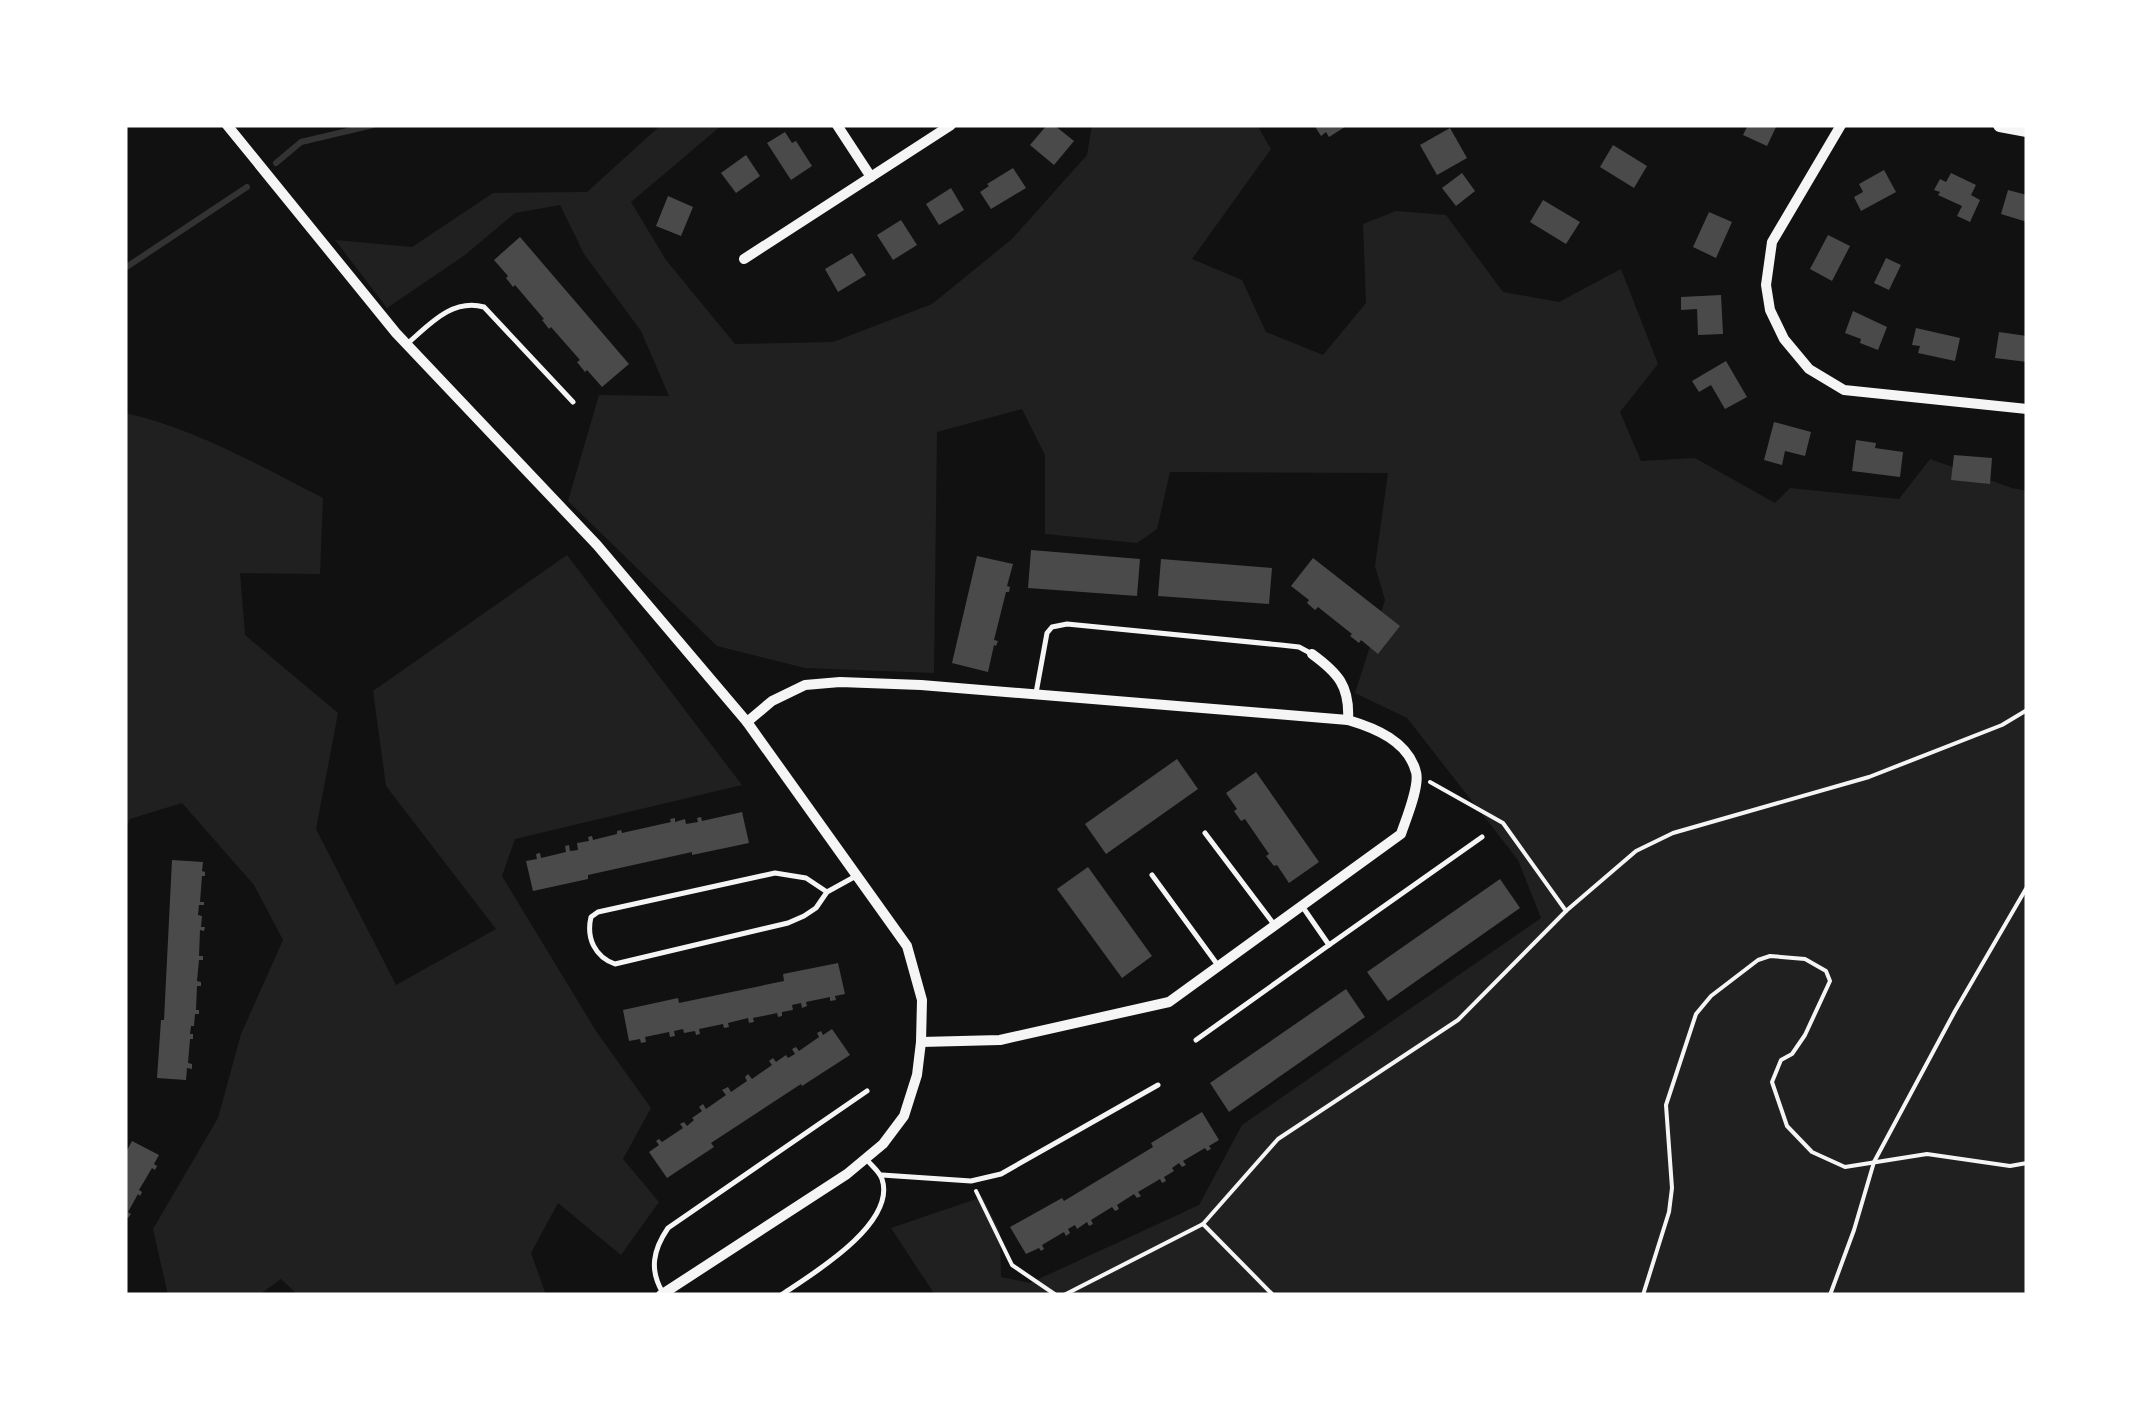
<svg xmlns="http://www.w3.org/2000/svg" width="2152" height="1420" viewBox="0 0 2152 1420" font-family="Manrope,sans-serif">
<style>
.green{fill:#202020}
.lines{fill:none;stroke-linecap:round;stroke-linejoin:round}
.stream{stroke:#333;stroke-width:6}
.building{fill:#4a4a4a}
.path{stroke:#f5f5f5;stroke-width:4}
.service{stroke:#f5f5f5;stroke-width:5}
.minor{stroke:#f5f5f5;stroke-width:10}
.tertiary{stroke:#f5f5f5;stroke-width:14}
</style>
<rect width="100%" height="100%" fill="#111"/>
<g class="green">
<polygon points="661,125 722,125 631,202 666,260 735,344 833,342 932,304 1012,239 1087,155 1092,125 1257,125 1271,149 1192,259 1242,280 1266,332 1323,355 1366,303 1363,224 1396,211 1446,215 1503,292 1559,302 1621,269 1658,364 1620,412 1641,461 1695,458 1775,503 1790,488 1899,499 1930,459 2012,488 2027,491 2027,1295 935,1295 891,1228 982,1197 1000,1232 1001,1277 1030,1283 1199,1205 1242,1125 1541,918 1518,860 1407,718 1355,693 1385,600 1375,566 1388,473 1170,472 1157,529 1137,543 1045,534 1045,455 1022,409 937,432 934,673 805,668 717,646 568,501 599,395 669,396 641,331 584,254 560,205 515,213 465,255 387,308 335,240 412,247 493,193 587,192"/>
<path d="M125,413C194,428 260,466 323,498L320,574L240,573L245,635L338,713L316,829L396,985L496,929L386,786L373,691L567,555L742,785L515,839L502,876L596,1031L651,1108L623,1159L659,1202L621,1255L558,1203L531,1253L546,1295H298L281,1279L259,1295H168L153,1229L218,1118L241,1034L283,940L254,885L182,803L130,819L125,829Z"/>
</g>
<g class="lines">
<g class="stream">
<polyline points="276,163 301,142 373,125"/>
<polyline points="125,268 247,187"/>
</g>
</g>
<g class="building">
<polygon points="1047,125 1054,125 1074,141 1054,165 1030,145"/>
<polygon points="1314,125 1348,125 1329,137 1326,132 1321,136"/>
<polygon points="1748,125 1777,125 1767,146 1743,135"/>
<polygon points="1450,128 1467,158 1437,175 1420,145"/>
<polygon points="785,132 792,143 796,141 812,166 791,180 767,143"/>
<polygon points="1613,145 1647,166 1634,188 1600,167"/>
<polygon points="746,155 760,176 736,193 721,173"/>
<polygon points="1013,168 1026,188 991,209 980,192 989,186 987,184"/>
<polygon points="1884,170 1896,192 1861,211 1854,197 1863,192 1859,184"/>
<polygon points="1462,173 1475,191 1456,206 1442,188"/>
<polygon points="1951,173 1976,185 1971,195 1980,200 1970,222 1957,216 1962,206 1938,195 1940,192 1934,190 1940,179 1946,182"/>
<polygon points="951,188 964,210 939,225 926,204"/>
<polygon points="2008,190 2027,195 2027,222 2001,214"/>
<polygon points="668,196 693,207 681,236 656,226"/>
<polygon points="1543,200 1580,222 1566,244 1530,222"/>
<polygon points="1709,212 1732,222 1716,258 1693,247"/>
<polygon points="901,220 917,245 893,260 877,235"/>
<polygon points="1828,235 1850,246 1832,281 1810,269"/>
<polygon points="520,237 629,364 602,387 587,370 585,372 577,362 580,360 551,327 549,329 542,320 544,319 515,285 513,287 506,278 508,276 494,260"/>
<polygon points="852,253 866,275 838,292 825,269"/>
<polygon points="1886,258 1901,265 1889,290 1874,283"/>
<polygon points="1721,295 1723,334 1698,335 1697,309 1681,310 1681,297"/>
<polygon points="1853,311 1887,327 1878,350 1860,343 1861,339 1845,333"/>
<polygon points="1916,328 1960,338 1955,361 1918,353 1920,346 1912,345"/>
<polygon points="1999,332 2027,336 2027,362 1995,358"/>
<polygon points="1726,361 1747,397 1725,409 1711,385 1699,392 1692,381"/>
<polygon points="1774,422 1811,432 1805,456 1785,451 1782,465 1764,460"/>
<polygon points="1856,440 1876,443 1875,448 1903,452 1900,477 1852,471"/>
<polygon points="1954,455 1992,458 1990,484 1951,480"/>
<polygon points="1031,550 1140,559 1137,596 1028,588"/>
<polygon points="977,556 1013,564 1007,586 1010,587 1009,592 1006,592 994,640 998,641 996,646 994,645 988,672 952,663"/>
<polygon points="1313,558 1400,626 1378,654 1361,640 1359,643 1350,636 1352,634 1318,607 1315,610 1307,603 1309,600 1291,586"/>
<polygon points="1161,559 1272,568 1269,604 1158,596"/>
<polygon points="1177,759 1198,789 1106,854 1085,824"/>
<polygon points="1256,772 1319,862 1289,883 1277,865 1274,866 1266,856 1269,854 1245,819 1241,821 1234,811 1237,809 1226,793"/>
<polygon points="742,812 749,843 692,855 692,852 588,875 588,879 533,891 526,861 537,859 536,854 540,853 541,858 566,852 565,846 569,845 570,851 578,850 577,843 589,841 588,837 592,836 593,840 617,834 617,831 621,830 622,833 671,822 670,819 675,818 675,822 685,819 686,824 698,822 697,818 701,817 702,821"/>
<polygon points="172,860 203,862 202,871 205,872 205,876 202,876 200,902 204,902 204,905 199,905 198,915 202,916 201,927 205,927 204,931 200,930 199,956 203,956 203,960 199,960 197,981 201,982 201,986 197,986 196,1010 199,1010 199,1014 195,1014 194,1026 191,1026 190,1034 193,1034 193,1039 190,1039 188,1063 192,1064 192,1069 187,1068 186,1080 157,1078 161,1020 164,1020"/>
<polygon points="1088,867 1152,956 1122,978 1057,889"/>
<polygon points="1500,879 1520,908 1388,1001 1367,972"/>
<polygon points="838,963 845,994 835,996 836,1000 830,1001 830,997 806,1002 807,1006 802,1008 801,1003 792,1005 793,1010 782,1012 782,1016 778,1017 777,1013 753,1018 754,1022 749,1023 748,1018 728,1023 729,1027 724,1028 723,1024 699,1029 700,1034 696,1035 695,1031 684,1033 683,1029 674,1031 675,1036 670,1037 669,1032 645,1037 646,1042 641,1043 640,1039 629,1041 623,1010 678,998 679,1003 784,981 783,974"/>
<polygon points="1346,989 1365,1017 1229,1112 1210,1083"/>
<polygon points="832,1029 850,1055 802,1086 801,1084 711,1143 714,1147 667,1178 649,1152 659,1145 656,1141 659,1139 662,1142 683,1128 680,1124 684,1122 687,1126 694,1120 692,1118 702,1111 699,1107 703,1104 706,1109 726,1095 722,1090 728,1087 731,1092 747,1081 745,1077 748,1074 752,1079 772,1065 769,1061 773,1058 776,1062 786,1055 788,1058 795,1054 792,1049 796,1047 799,1051 819,1037 817,1033 821,1031 823,1035"/>
<polygon points="1202,1112 1219,1140 1209,1146 1211,1149 1207,1151 1205,1148 1183,1161 1186,1165 1182,1167 1179,1163 1172,1168 1174,1171 1164,1177 1166,1181 1162,1183 1160,1179 1138,1192 1141,1196 1137,1198 1134,1194 1117,1205 1119,1209 1115,1211 1112,1207 1091,1220 1093,1224 1089,1226 1087,1222 1077,1229 1075,1225 1068,1229 1070,1233 1066,1236 1064,1232 1042,1245 1044,1249 1041,1251 1039,1248 1026,1254 1010,1227 1062,1198 1064,1201 1153,1147 1151,1143"/>
<polygon points="132,1141 159,1155 154,1164 157,1166 155,1170 152,1168 139,1190 142,1192 140,1196 138,1194 128,1212 131,1214 128,1218 125,1217 125,1154"/>
</g>
<g class="lines">
<g class="path">
<polyline points="1566,911 1636,851 1673,833 1869,777 2002,725 2027,710"/>
<polyline points="976,1191 1012,1265 1056,1295"/>
<polyline points="1203,1224 1273,1295"/>
<polyline points="1064,1295 1203,1224 1278,1139 1458,1020 1566,911 1503,823 1430,782"/>
<polyline points="1643,1295 1669,1212 1672,1188 1666,1105 1696,1014 1711,996 1758,960 1770,956 1805,959 1826,971 1830,981 1805,1035 1792,1054 1781,1060 1772,1082 1787,1126 1812,1152 1845,1167 1927,1154 2010,1166 2027,1163"/>
<polyline points="1830,1295 1854,1230 1874,1162 1955,1011 2027,887"/>
</g>
<g class="service">
<path d="M407,344C429,325 452,298 484,307L573,402"/>
<polyline points="1036,693 1047,633 1052,627 1067,624 1281,645 1299,647 1312,654"/>
<polyline points="1205,833 1273,923"/>
<polyline points="1152,875 1217,964"/>
<path d="M827,892L806,878L775,873L598,912L591,917C586,938 595,957 615,964L788,923L804,916L816,908L827,892L856,876"/>
<polyline points="1302,906 1329,945 1482,837"/>
<polyline points="1196,1040 1329,945"/>
<polyline points="882,1175 971,1181 1001,1174 1158,1085"/>
<path d="M663,1293C649,1270 653,1250 668,1228L867,1091"/>
<path d="M781,1295C811,1275 897,1224 882,1179C880,1172 872,1166 867,1160"/>
</g>
<g class="minor">
<polyline points="227,125 396,333 597,545 747,722 907,946 922,1000 921,1042 917,1075 904,1116 883,1144 847,1174 661,1295"/>
<polyline points="837,125 871,177"/>
<polyline points="1841,125 1772,242 1766,285 1770,310 1784,339 1809,369 1844,390 2027,409"/>
<polyline points="744,259 951,125"/>
<polyline points="747,722 772,701 805,685 840,682 921,685 1348,720"/>
<path d="M921,1042L1000,1040L1169,1002L1401,834C1406,819 1420,786 1416,772C1408,741 1375,728 1348,720C1350,686 1338,673 1312,654"/>
</g>
<polyline class="tertiary" points="2000,125 2027,130"/>
</g>
<rect width="2152" height="1420" fill="none" stroke="#ffffff" stroke-width="255"/>
</svg>
